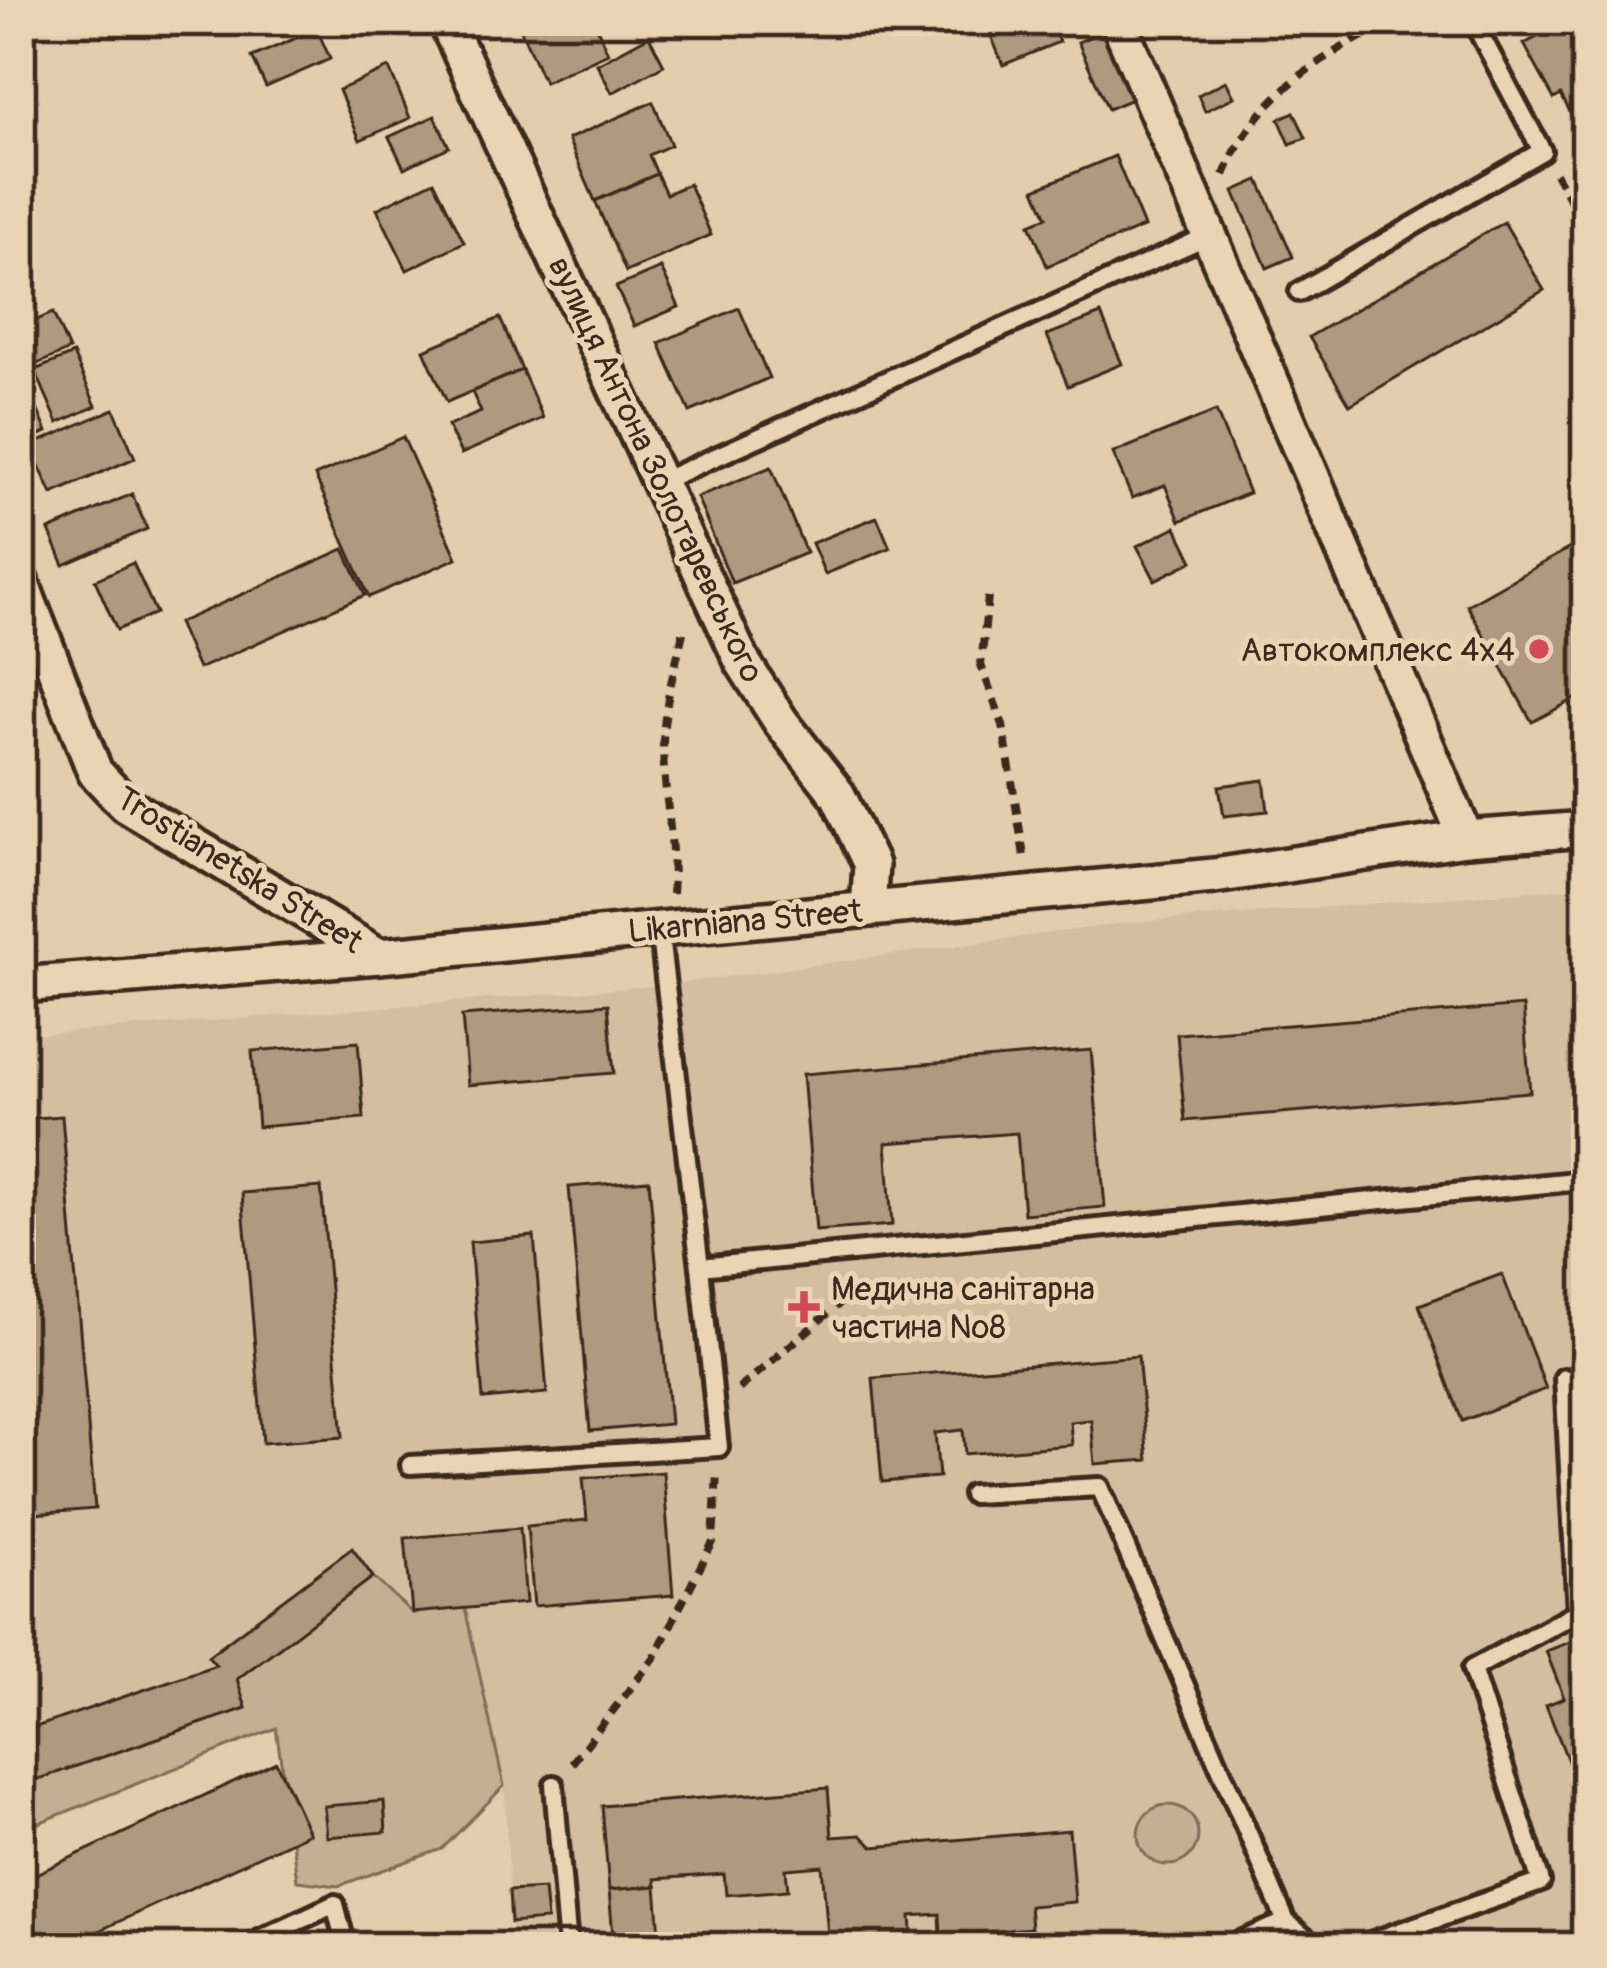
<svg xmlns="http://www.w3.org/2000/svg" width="1607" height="1968" viewBox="0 0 1607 1968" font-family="Pangolin,sans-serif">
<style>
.built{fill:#d3bea0}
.green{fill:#c4af93;stroke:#806c58;stroke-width:3}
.building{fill:#af9a80;stroke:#3b2a1e;stroke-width:3}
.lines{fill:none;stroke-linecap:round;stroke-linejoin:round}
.lane-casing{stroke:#3b2a1e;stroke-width:26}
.street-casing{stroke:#3b2a1e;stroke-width:42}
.path{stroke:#3b2a1e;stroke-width:8;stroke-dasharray:12 9;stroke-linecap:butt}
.lane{stroke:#ead4b3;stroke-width:16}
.street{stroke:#ead4b3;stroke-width:33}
.poi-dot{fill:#d1495b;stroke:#ead4b3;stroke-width:4.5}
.labels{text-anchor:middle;stroke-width:10;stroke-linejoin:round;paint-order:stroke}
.street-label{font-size:33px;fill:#3b2a1e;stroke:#ead4b3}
.poi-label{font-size:33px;fill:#3b2a1e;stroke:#ead4b3;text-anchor:end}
</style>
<rect width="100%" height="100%" fill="#e3cdad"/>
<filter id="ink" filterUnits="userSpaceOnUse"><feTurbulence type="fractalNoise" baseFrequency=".00833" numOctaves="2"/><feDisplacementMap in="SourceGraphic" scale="24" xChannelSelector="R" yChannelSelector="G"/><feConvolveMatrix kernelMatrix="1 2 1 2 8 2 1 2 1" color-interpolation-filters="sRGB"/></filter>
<g filter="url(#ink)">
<polygon class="built" points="1586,887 1586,1947 513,1947 504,1786 464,1608 412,1613 246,1708 21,1785 21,1036 666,985 1125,923"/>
<g class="green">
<polygon points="373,1577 412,1613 465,1608 504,1786 442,1849 338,1886 297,1881 292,1841 308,1832 283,1775 276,1728 21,1830 21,1785 246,1708 237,1679"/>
<circle cx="1168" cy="1835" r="30"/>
</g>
<g class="building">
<polygon points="530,21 594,21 608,53 544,82 519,26"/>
<polygon points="985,21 1050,21 1059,42 1003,65"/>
<polygon points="1569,21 1586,21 1586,141 1561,95 1554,99 1524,44"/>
<polygon points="317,29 330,59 266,87 252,57"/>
<polygon points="1103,31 1132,99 1108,109 1078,42"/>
<polygon points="649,36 664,65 612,93 597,64"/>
<polygon points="389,68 410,118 360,140 339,90"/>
<polygon points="1226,81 1234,97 1205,111 1198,95"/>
<polygon points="653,102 671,145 649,155 657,174 595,201 568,139"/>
<polygon points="1294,112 1306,138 1290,144 1279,119"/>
<polygon points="435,116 449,147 404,168 389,137"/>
<polygon points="1115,156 1144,227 1047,266 1030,224 1047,217 1035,189"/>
<polygon points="657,174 666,194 689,184 711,235 626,272 595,201"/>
<polygon points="1259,180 1293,257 1267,268 1234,191"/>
<polygon points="434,181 464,242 407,270 377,209"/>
<polygon points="1504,222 1544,290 1350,405 1309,337"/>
<polygon points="661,268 679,307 634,326 616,287"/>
<polygon points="739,308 769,378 690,412 659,343"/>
<polygon points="53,313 69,350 28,368 32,378 21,383 21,327"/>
<polygon points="1101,314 1122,364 1068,386 1047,335"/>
<polygon points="500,318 522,370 447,402 424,350"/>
<polygon points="73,354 96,406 58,423 35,370"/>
<polygon points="522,370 543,418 461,454 448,426 481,412 472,392"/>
<polygon points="33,399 47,432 21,444 21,404"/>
<polygon points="114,409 135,458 52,494 30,446"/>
<polygon points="1216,411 1249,493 1180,521 1165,485 1132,498 1113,453"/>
<polygon points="403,437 457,558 369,597 315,476"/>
<polygon points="771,467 806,553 732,583 697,497"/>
<polygon points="132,494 147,529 64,565 49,530"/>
<polygon points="877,517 890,548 825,574 812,543"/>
<polygon points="1176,527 1193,561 1155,580 1137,546"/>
<polygon points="1586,539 1586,693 1532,722 1467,605"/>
<polygon points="344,549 365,595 198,669 178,623"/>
<polygon points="133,563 156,613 117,630 95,580"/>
<polygon points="1264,780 1268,811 1224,816 1219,786"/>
<polygon points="608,1004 614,1073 468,1085 462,1016"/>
<polygon points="1523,1006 1530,1092 1185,1121 1177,1034"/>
<polygon points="358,1042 364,1118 258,1127 252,1051"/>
<polygon points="1091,1050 1105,1207 1024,1214 1017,1133 886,1143 892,1225 816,1231 803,1074"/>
<polygon points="62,1116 95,1509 21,1515 21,1119"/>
<polygon points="649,1180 670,1424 590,1431 569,1187"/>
<polygon points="321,1187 343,1437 263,1443 242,1193"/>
<polygon points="534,1236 547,1393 483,1399 470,1242"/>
<polygon points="1502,1274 1546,1389 1462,1421 1419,1305"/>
<polygon points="1138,1356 1148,1460 1095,1464 1091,1420 1070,1422 1072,1445 965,1454 963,1430 935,1433 939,1477 882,1482 873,1378"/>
<polygon points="663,1472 673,1595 534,1606 527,1526 587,1520 583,1478"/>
<polygon points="520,1528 526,1603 412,1613 405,1538"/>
<polygon points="352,1548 373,1577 237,1679 246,1708 21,1785 21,1732 216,1665 208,1656"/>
<polygon points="1586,1636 1586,1770 1573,1774 1546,1705 1564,1698 1546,1651"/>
<polygon points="276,1762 309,1833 64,1947 21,1947 21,1881"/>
<polygon points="828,1788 832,1837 861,1835 873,1847 1069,1830 1075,1902 1029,1906 1031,1928 941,1936 940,1914 911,1916 913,1947 829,1947 822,1866 786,1869 788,1890 726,1895 724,1874 655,1879 656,1886 609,1890 602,1806"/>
<polygon points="384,1801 386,1832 327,1837 324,1806"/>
<polygon points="656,1886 661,1947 614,1947 609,1890"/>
<polygon points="544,1889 547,1920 511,1923 509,1891"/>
</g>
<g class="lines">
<defs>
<g id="lane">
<polyline points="1299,292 1542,151 1473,21"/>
<polyline points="662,481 1210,235"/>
<polyline points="659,928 700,1267 1586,1180"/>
<polyline points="410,1465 719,1447 700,1267"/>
<polyline points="972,1494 1100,1487 1286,1922 1316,1947"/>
<polyline points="554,1785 568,1947"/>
<polyline points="242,1947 335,1904 346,1947"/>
<polyline points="1226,1947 1286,1922"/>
<polyline points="1356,1947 1541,1882 1472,1669 1577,1612 1564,1378"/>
</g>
<g id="street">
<polyline points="446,21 742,661 781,722 838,795 871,865 868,909"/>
<polyline points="1118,21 1466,838"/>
<polyline points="21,582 95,772 125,804 379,956"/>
<polyline points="21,985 379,956 1214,876 1466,838 1586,829"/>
</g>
</defs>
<use href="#lane" class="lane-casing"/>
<use href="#street" class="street-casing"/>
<g class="path">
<polyline points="1555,173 1586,228"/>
<path d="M1224,175C1256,97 1320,55 1394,21"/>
<polyline points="988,597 981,665 1003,725 1024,856"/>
<path d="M672,894C676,843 663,794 663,744C664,701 676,665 685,624"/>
<polyline points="739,1389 865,1282"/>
<polyline points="572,1763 654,1658 713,1542 717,1473"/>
</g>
<use href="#lane" class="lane"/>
<use href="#street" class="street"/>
</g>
</g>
<g class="poi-dot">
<circle cx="1539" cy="649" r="12"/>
<path d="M798 1289h12v12h12v12h-12v12h-12v-12h-12v-12h12z"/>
</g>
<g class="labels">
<g class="street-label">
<text transform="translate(657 469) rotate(65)" y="12">вулиця Антона Золотаревського</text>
<text transform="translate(240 869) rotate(32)" y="12">Trostianetska Street</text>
<text transform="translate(745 920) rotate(-5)" y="12">Likarniana Street</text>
</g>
<g class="poi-label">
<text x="1515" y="661">Автокомплекс 4x4</text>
<text x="831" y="1300" text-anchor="start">Медична санітарна<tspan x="831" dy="38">частина №8</tspan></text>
</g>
</g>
<rect width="1607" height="1968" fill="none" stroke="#ead4b3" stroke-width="72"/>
<rect x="36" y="36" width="1535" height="1896" fill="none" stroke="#3b2a1e" stroke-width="4.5" filter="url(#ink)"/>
</svg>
